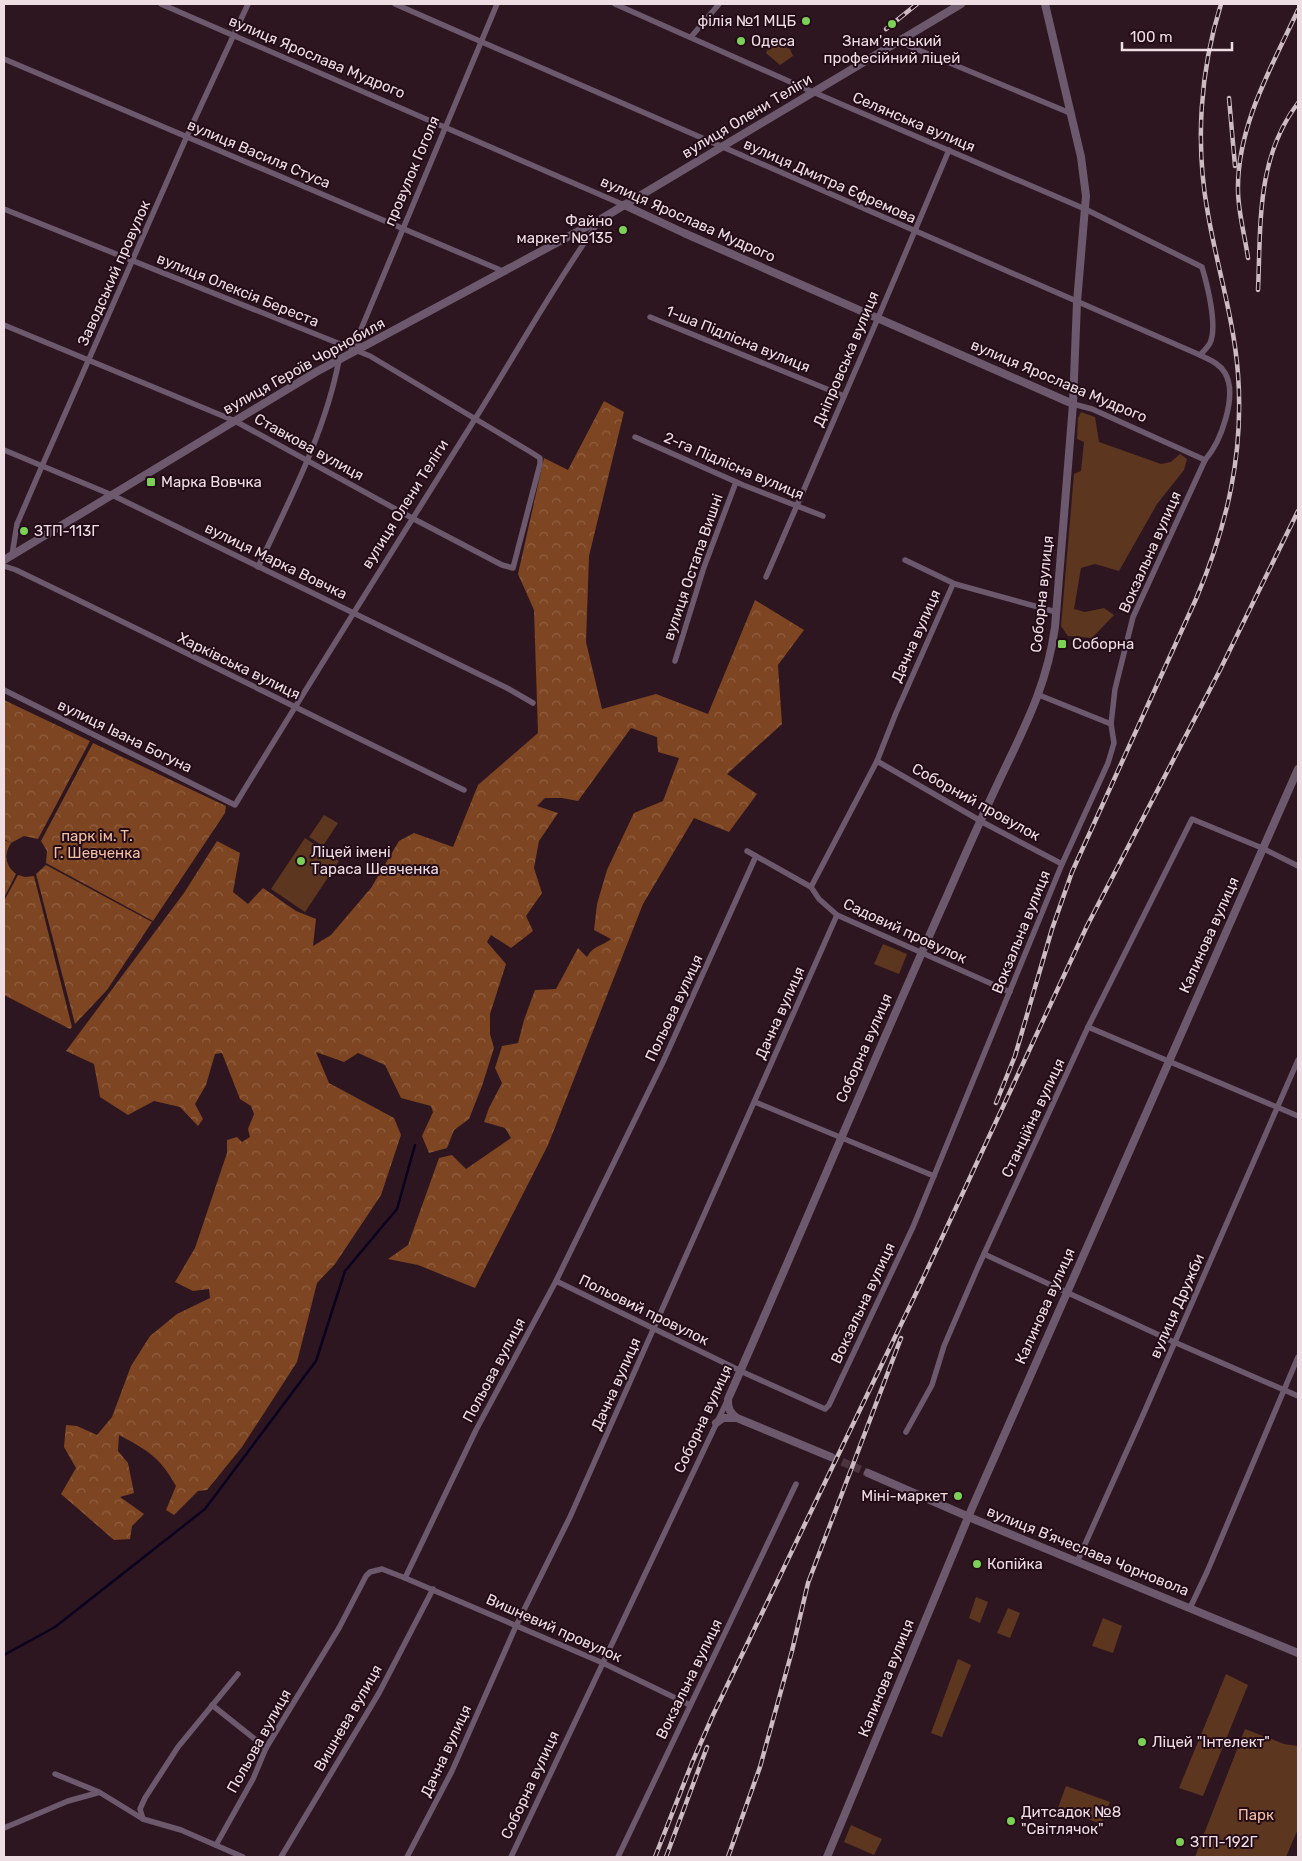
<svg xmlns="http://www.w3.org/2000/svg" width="1302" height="1861" viewBox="0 0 1302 1861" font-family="Rubik,sans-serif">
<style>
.green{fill:#5c361e}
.forest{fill:url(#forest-crowns)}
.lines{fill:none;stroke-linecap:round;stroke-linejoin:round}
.stream{stroke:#0a001f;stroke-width:2.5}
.tertiary-tunnel{stroke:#4b343d;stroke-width:8;stroke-dasharray:8 4;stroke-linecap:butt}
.minor{stroke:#6d596e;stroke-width:5.5}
.tertiary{stroke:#6d596e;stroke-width:8}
.rail-casing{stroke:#cdbbc2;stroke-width:4.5}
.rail{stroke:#230c17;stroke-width:2.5;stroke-dasharray:8;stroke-linecap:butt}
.poi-dot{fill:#7bd155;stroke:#230c17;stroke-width:2}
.labels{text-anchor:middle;stroke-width:4;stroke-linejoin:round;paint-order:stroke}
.poi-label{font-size:15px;fill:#eedde3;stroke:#230c17;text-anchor:start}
.street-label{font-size:15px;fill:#eedde3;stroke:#230c17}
.park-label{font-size:15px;fill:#f3bfa1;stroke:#230c17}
</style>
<defs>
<pattern id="forest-crowns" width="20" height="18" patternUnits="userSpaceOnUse" patternTransform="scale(1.25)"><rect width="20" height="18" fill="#7d4521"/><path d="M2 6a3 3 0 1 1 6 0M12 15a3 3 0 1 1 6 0" fill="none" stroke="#905f41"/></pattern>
</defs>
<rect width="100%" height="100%" fill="#2e1620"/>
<g class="green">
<polygon points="774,36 782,46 790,49 793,56 780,65 766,53"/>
<polygon points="1081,412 1095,417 1099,442 1161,464 1171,462 1180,454 1187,459 1184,470 1157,504 1119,571 1095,564 1081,568 1074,609 1085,612 1104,608 1114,615 1092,638 1068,636 1061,626 1074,474 1081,471 1084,442 1077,439 1078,418"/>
<polygon points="324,815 338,823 323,846 309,837"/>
<polygon points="305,838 339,861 305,912 271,889"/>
<polygon points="883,944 907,954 899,974 874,964"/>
<polygon points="976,1597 988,1602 980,1623 969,1618"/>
<polygon points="1008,1608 1020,1613 1010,1638 997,1633"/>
<polygon points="1103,1618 1122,1626 1113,1653 1092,1646"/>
<polygon points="958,1659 971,1665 942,1737 931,1733"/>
<polygon points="1226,1674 1248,1685 1203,1796 1179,1788"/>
<polygon points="1245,1729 1284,1744 1298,1746 1298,1829 1286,1857 1195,1857"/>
<polygon points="1066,1786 1110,1802 1101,1824 1058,1808"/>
<polygon points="851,1825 882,1839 874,1855 844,1842"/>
</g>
<g class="forest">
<path d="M604,401L624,412L589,556L586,642L602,709L656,694L708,714L755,600L804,630L778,665L782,724L727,774L757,794L729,832L694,818L643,904L548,1145L475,1288L418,1265L388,1259L408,1245L439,1158L452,1155L466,1169L511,1138L505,1128L484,1122L489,1108L502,1083L495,1068L502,1046L518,1043L524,1020L535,990L556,989L578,948L587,957C594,945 601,947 611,939L594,930L597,904L607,870L634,813L663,801L679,758L658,752L657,737L631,728L578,801L562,798H545L537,806L558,813L539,841L534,868L542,893L526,916L533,931L511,948L491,935L487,942L506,964L490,1014V1034L494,1048L482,1086L469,1119L454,1130L447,1148L429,1153L422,1136L433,1112L431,1106L401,1098L385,1065L358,1053L344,1062L316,1052L329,1083L394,1118L401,1135L381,1195L335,1264L317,1283L297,1362L242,1447L207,1490L198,1491L174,1515L166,1510L176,1486C160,1457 147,1450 119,1435L118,1451L128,1463L134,1493L120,1497L144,1514L132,1526L130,1539L114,1540L61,1494L76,1468L64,1447L66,1425L77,1426L97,1435L112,1417L131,1366L150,1336L177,1314L210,1298L209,1289L193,1291L175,1282L195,1248L227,1153V1140L237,1137L242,1142L250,1137L248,1129L254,1114L251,1106L240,1099L222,1053L215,1054L206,1085L195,1104L203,1119L198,1126L180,1107L154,1101L128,1115L100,1097L94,1064L66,1051L184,893L217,841L240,853L233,892L248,904L263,888L296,911L316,919L313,946L331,935L371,888L399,841L414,833L453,847L478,785L538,733L534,610L518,574L544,458L568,470Z"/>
<polygon points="4,700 90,741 38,839 24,836 11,843 4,839"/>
<polygon points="93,743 226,806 225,813 153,921 46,863 47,851 41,841"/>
<path d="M4,840L11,843C3,855 6,866 16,874L4,898Z"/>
<polygon points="46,865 152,922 107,990 75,1024 36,874"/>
<polygon points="18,875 25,877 34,876 72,1027 70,1029 4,995 4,901"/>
</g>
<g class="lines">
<polyline class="stream" points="4,1655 55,1627 205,1509 316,1361 345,1271 397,1209 415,1145"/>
<polyline class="tertiary-tunnel" points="831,1457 868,1473"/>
<g class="minor">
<polyline points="161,4 624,205"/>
<polyline points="395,4 1200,355"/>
<polyline points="691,37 719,4"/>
<polyline points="897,41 1070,113"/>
<polyline points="4,59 505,272"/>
<polyline points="4,209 370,356 529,451 540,458 540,464 513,568 502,565 412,518 235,421 4,325"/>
<polyline points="650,317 844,396"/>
<polyline points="357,351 359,334 497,4"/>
<polyline points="1073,404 1092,409 1205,460"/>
<polyline points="635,437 743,485 823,516"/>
<polyline points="4,450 112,495 507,688 533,703"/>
<polyline points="12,555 17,524 42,466 187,136 248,4"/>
<polyline points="905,560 955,584 1056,612"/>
<path d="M4,566L16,570C166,642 314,717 464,790"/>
<path d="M258,567C289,501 325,433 339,360"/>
<polyline points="766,577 878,318 949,150"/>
<polyline points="675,661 704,567 736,482"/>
<path d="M4,690L235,805C314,675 395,547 475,419C517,352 555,283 600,220"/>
<polyline points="1039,695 1111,724"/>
<polyline points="877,761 986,824 1062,864"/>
<polyline points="747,851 811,887 819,899 837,915 1010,992"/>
<polyline points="811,887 877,761 896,713 953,584"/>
<polyline points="1088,1027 1298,1116"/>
<polyline points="755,1102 934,1176"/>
<polyline points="984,1254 1174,1342 1298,1396"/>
<path d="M556,1281L747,1374L825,1409L829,1405L913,1227L1062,864L1108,763L1114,743L1111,724L1115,689L1133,617L1205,460C1221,442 1238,395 1225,373C1219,363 1210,360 1200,355C1203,352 1208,347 1210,343C1218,326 1207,284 1202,267L1085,209L813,92L615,4"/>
<polyline points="906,1432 932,1385 944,1346 978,1267 1088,1027 1192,819 1262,848 1298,866"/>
<polyline points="1077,1562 1143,1415 1298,1060"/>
<polyline points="405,1578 603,1663 690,1705"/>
<polyline points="1190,1608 1207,1572 1298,1357"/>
<polyline points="212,1705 266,1748"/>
<polyline points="55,1774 99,1792 143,1819 181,1830 243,1857"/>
<polyline points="143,1819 140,1809 145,1798 178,1747 238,1674"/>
<polyline points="4,1828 68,1801 97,1793"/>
<polyline points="216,1845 253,1779 266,1748 339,1628 366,1576 370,1572 382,1569 405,1578 476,1430 556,1281 663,1062 756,856"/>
<polyline points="281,1857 379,1693 433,1589"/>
<polyline points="407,1857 452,1771 516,1626 570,1517 837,915"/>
<polyline points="511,1857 728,1399"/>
<polyline points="618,1857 796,1484"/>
</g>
<g class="tertiary">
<polyline points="624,205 684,233 1073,404"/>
<polyline points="4,560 316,372 601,219 961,4"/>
<polyline points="716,1423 723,1418 735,1418"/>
<path d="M831,1457L737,1418C729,1412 728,1408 728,1399C802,1232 872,1063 947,896C964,857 981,819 999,781C1024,728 1047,686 1055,627L1073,404L1077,302L1086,196L1081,157L1045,4"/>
<polyline points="868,1473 976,1520 1298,1653"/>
<polyline points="827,1857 972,1508 1298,769"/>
</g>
<defs>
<g id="rail">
<polyline points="886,29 917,4"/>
<polyline points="1229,98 1235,166"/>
<path d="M1248,258C1245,236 1238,212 1238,190C1237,126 1272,66 1298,10"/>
<path d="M1258,290C1261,224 1256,158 1298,103"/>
<path d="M996,1103L1015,1056L1052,929L1072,872L1196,599C1227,526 1244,454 1238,374C1234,319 1217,267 1208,214C1195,144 1200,71 1221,4"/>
<polyline points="655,1857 692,1763 713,1715 920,1285 1087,926 1220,670 1298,511"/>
<polyline points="666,1857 707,1747"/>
<polyline points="728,1857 760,1767 792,1651 808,1583 901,1338"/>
</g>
</defs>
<use href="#rail" class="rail-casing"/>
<use href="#rail" class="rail"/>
</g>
<g class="poi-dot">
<circle cx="806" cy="21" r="5"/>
<circle cx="892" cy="24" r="5"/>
<circle cx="741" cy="41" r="5"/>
<circle cx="623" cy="230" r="5"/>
<rect x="146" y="477" width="10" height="10" rx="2.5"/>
<circle cx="24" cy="531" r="5"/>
<rect x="1057" y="639" width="10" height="10" rx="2.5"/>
<circle cx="301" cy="861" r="5"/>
<circle cx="958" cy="1496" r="5"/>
<circle cx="977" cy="1564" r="5"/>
<circle cx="1142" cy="1742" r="5"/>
<circle cx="1011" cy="1821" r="5"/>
<circle cx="1180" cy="1842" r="5"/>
</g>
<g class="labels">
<g class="poi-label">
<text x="796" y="26" text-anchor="end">філія №1 МЦБ</text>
<text x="751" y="46">Одеса</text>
<text x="892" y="46" text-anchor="middle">Знам'янський<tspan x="892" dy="17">професійний ліцей</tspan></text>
<text x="613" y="226" text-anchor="end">Файно<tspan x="613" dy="17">маркет №135</tspan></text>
<text x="161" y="487">Марка Вовчка</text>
<text x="34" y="536">ЗТП-113Г</text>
<text x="1072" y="649">Соборна</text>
<text x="311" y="857">Ліцей імені<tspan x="311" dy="17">Тараса Шевченка</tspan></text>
<text x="948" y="1501" text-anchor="end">Міні-маркет</text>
<text x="987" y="1569">Копійка</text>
<text x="1152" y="1747">Ліцей "Інтелект"</text>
<text x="1021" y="1817">Дитсадок №8<tspan x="1021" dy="17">"Світлячок"</tspan></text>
<text x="1190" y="1847">ЗТП-192Г</text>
</g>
<g class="street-label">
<text transform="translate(317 57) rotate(23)" y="5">вулиця Ярослава Мудрого</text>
<text transform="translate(747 116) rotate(-31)" y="5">вулиця Олени Теліги</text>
<text transform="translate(914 122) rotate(23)" y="5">Селянська вулиця</text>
<text transform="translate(259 154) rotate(23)" y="5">вулиця Василя Стуса</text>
<text transform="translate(412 171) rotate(-67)" y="5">провулок Гоголя</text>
<text transform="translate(830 181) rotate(24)" y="5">вулиця Дмитра Єфремова</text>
<text transform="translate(688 219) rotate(24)" y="5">вулиця Ярослава Мудрого</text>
<text transform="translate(114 273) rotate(-66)" y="5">Заводський провулок</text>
<text transform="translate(238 290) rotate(22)" y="5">вулиця Олексія Береста</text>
<text transform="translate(738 339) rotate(22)" y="5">1-ша Підлісна вулиця</text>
<text transform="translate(846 359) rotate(-67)" y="5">Дніпровська вулиця</text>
<text transform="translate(304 366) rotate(-29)" y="5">вулиця Героїв Чорнобиля</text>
<text transform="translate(1059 381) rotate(23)" y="5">вулиця Ярослава Мудрого</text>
<text transform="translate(309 447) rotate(29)" y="5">Ставкова вулиця</text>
<text transform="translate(734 466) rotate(23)" y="5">2-га Підлісна вулиця</text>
<text transform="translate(405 504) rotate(-58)" y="5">вулиця Олени Теліги</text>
<text transform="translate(1150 552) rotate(-66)" y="5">Вокзальна вулиця</text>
<text transform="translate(276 561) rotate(26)" y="5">вулиця Марка Вовчка</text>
<text transform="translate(693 567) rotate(-71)" y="5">вулиця Остапа Вишні</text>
<text transform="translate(1042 594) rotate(-84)" y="5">Соборна вулиця</text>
<text transform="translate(916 636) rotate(-66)" y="5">Дачна вулиця</text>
<text transform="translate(239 666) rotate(26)" y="5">Харківська вулиця</text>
<text transform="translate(125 736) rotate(26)" y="5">вулиця Івана Богуна</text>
<text transform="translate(976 802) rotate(29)" y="5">Соборний провулок</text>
<text transform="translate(905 931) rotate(25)" y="5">Садовий провулок</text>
<text transform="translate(1021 932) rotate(-68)" y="5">Вокзальна вулиця</text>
<text transform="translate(1209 935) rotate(-66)" y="5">Калинова вулиця</text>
<text transform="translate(674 1008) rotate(-65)" y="5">Польова вулиця</text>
<text transform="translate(780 1013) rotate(-66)" y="5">Дачна вулиця</text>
<text transform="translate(864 1048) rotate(-66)" y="5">Соборна вулиця</text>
<text transform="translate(1033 1118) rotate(-65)" y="5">Станційна вулиця</text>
<text transform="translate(863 1303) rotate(-65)" y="5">Вокзальна вулиця</text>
<text transform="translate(1045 1306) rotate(-66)" y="5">Калинова вулиця</text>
<text transform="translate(1177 1306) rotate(-66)" y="5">вулиця Дружби</text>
<text transform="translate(644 1310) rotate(26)" y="5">Польовий провулок</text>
<text transform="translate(494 1370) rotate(-62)" y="5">Польова вулиця</text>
<text transform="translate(616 1384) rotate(-66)" y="5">Дачна вулиця</text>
<text transform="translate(703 1419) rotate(-65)" y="5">Соборна вулиця</text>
<text transform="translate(1088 1551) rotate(22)" y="5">вулиця Вʼячеслава Чорновола</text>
<text transform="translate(554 1628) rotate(24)" y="5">Вишневий провулок</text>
<text transform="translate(886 1678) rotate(-68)" y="5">Калинова вулиця</text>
<text transform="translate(689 1679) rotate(-64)" y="5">Вокзальна вулиця</text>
<text transform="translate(348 1718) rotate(-60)" y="5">Вишнева вулиця</text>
<text transform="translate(259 1741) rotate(-61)" y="5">Польова вулиця</text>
<text transform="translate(446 1751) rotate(-65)" y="5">Дачна вулиця</text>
<text transform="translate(530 1785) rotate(-65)" y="5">Соборна вулиця</text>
</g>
<g class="park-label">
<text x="97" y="841">парк ім. Т.<tspan x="97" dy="17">Г. Шевченка</tspan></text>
<text x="1256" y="1820">Парк</text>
</g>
</g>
<rect width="1302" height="1861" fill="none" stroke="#eedde3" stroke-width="10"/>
<path d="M1122 42v8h110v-8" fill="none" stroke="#eedde3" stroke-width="2.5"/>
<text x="1130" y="42" font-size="15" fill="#eedde3" stroke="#230c17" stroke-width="4" paint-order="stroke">100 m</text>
</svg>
